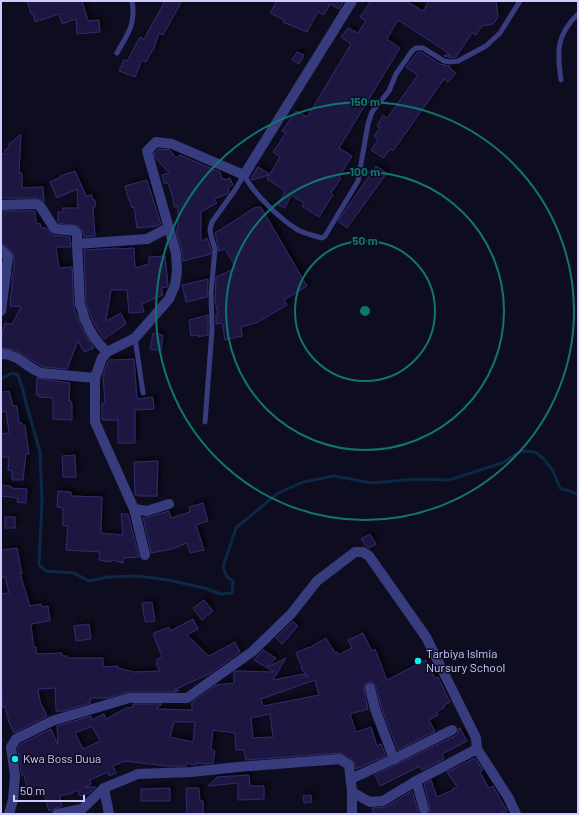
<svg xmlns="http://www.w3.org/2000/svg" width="579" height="815" viewBox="0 0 579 815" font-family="Barlow,sans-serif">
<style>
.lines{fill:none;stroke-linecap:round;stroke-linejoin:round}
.stream{stroke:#0c2845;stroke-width:3}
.building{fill:#1d1941;stroke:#312b6d;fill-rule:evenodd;filter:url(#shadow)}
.lane{stroke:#373c7f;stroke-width:5}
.street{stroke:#373c7f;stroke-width:10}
.ring{fill:none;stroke:#0f766e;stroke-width:2}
.poi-dot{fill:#00f7f5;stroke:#0e0d20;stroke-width:1.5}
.labels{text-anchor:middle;stroke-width:3;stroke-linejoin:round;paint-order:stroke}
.poi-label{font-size:12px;fill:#ccf;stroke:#0e0d20;text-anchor:start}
.centre{fill:#0f766e;stroke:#0e0d20;stroke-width:2}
.ring-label{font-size:12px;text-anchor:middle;font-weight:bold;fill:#0f766e;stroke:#0e0d20;stroke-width:3;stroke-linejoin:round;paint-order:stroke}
</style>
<defs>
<filter id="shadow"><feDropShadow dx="3.5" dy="-3.5" stdDeviation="2" flood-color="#0009"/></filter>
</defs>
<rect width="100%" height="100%" fill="#0e0d20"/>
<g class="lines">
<polyline class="stream" points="1,379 12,373 18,375 23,390 26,403 40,452 42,501 39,565 46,571 74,573 89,581 108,577 138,576 168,580 204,588 221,594 232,593 233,581 227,577 223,567 236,528 278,493 303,482 334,476 372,483 416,479 449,480 502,463 521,451 535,452 544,459 553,471 560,488 578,494"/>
</g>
<g class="building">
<polygon points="27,1 82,1 88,21 99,20 100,32 77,34 76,19 62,24 59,14 35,22 33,14 31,14"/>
<polygon points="165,1 182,1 163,35 159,33 153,51 152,51 146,62 142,60 135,77 119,71 124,60 127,61 140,37 144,39"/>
<polygon points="277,1 344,1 339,9 330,4 324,15 318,12 307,32 283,22 284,20 270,13"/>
<polygon points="371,1 406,1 423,11 429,1 496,1 498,16 495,22 493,24 482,26 476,35 472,33 456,57 451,58 444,56 445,55 451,56 446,53 447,52 398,20 387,39 400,48 339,148 352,156 339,177 341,178 331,193 333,195 319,217 302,206 304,203 291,195 285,208 278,205 285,191 267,179 269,175 252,180 251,178 258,167 270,174 280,157 273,152 286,133 282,131 296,111 307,117 351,44 341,37 348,28 358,33 366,21 360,17"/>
<polygon points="297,52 304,55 299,64 292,60"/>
<polygon points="418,52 423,53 440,64 450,66 449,67 456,73 448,82 444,79 393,151 391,149 383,158 371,150 378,140 374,136 380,128 377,126 383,115 387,118 418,75 406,67"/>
<polygon points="21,134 19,173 22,173 22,188 43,187 44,201 36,198 1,198 1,154 5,154 5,150 9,147 9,144"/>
<polygon points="159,149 170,150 176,158 180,155 220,172 222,179 224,178 225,180 230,178 233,185 228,188 229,191 227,194 214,199 217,203 201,212 201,241 207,238 211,249 211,254 183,261 182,251 176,230 178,229 178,206 174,207 173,198 168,183 164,183 162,175 169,173 155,157 154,153"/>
<polygon points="376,166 387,173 347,228 338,221"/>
<polygon points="75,171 86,196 92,195 93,200 95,200 95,207 93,207 95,236 84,237 83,231 79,226 58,223 58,212 64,212 62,208 78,208 77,189 57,198 50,182 61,177 60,176"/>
<polygon points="147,180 161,224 157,226 137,228 134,207 132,208 130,201 129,201 125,186"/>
<polygon points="258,207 261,207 307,286 284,300 287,305 256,323 241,327 242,336 225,340 222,323 216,324 216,314 218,314 215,301 216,277 236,268 225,249 219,251 215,233 254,208"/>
<polygon points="1,211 35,211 36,223 41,224 40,227 46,228 53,235 70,237 71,247 56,247 59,268 72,267 74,308 81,327 94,348 84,352 78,341 67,369 43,367 15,350 1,348 1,334 2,335 5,323 12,324 21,307 10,306 11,293 12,293 12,276 13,271 14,271 14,257 12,251 5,245 1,244"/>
<polygon points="119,248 119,249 134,248 135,268 149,264 149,257 165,256 168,285 167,287 161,288 163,295 142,304 144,312 129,313 127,290 111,290 106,321 121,313 126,324 104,339 93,322 86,303 84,250"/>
<polygon points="208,279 207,297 186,302 182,285"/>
<polygon points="208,315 208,335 198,337 198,335 191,336 189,320"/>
<polygon points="153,333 163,335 161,351 150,349"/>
<polygon points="134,359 137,399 153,397 154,409 135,410 135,443 118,443 118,420 102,420 102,403 105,403 103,375 104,375 104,371 109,360"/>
<polygon points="37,378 70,383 69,401 71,401 72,404 72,420 53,419 53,398 39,397 39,395 36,395"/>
<polygon points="9,391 13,406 17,406 19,423 22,423 23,426 25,425 29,454 26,454 23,480 12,480 12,471 8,470 9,457 1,457 1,434 9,433 6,411 2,412 1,392"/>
<polygon points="75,455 76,477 63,477 62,456"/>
<polygon points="158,461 157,496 139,496 139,495 135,495 134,462"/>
<polygon points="1,485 11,486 11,488 27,489 26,503 17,502 18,498 1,496"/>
<polygon points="58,491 71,492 71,496 102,497 101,533 123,535 121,514 128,514 139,557 124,558 123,563 112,560 111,562 99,560 100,552 66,550 68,526 63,526 63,508 57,507"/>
<polygon points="203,503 208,521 196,525 204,550 190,553 187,543 172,549 151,553 143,517 149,517 169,511 171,518 190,512 189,507"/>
<rect x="5" y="517" width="10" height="11"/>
<polygon points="370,534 376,544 369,548 366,546 361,539"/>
<polygon points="17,548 22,574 20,574 30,606 41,604 42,607 48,606 50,621 31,624 33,642 34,647 36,647 36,654 62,653 62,656 67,656 67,658 103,658 103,667 118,666 118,668 134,672 160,671 156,664 158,663 156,660 162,657 154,636 154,633 169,627 170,631 193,619 198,629 187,635 209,656 235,642 240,652 211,673 174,690 179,690 177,692 127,692 108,698 90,698 90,703 64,711 56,711 55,688 38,689 41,706 42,705 47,716 14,733 9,722 5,707 2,707 1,594 9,593 5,577 1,578 1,550"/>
<polygon points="204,600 213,611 202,620 193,608"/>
<polygon points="152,602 155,621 145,622 142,603"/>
<polygon points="293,621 298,626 282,644 276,638"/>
<polygon points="89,624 91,639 76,641 74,626"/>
<path d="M363,633L372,651L375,649L387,680L426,660L435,678L438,677L450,702L444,705L445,707L437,712L438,715L429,720L435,731L398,750L381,707L376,686L372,682H369L365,684L364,689L368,709L350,714L356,732L371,727L377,746L381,744L386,756L356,769L354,761L344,754L340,753L246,760L244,750H236L235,733L213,730L211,749L215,751L213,763L204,764L196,763V765L187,763L186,766H165L125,761L113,766L116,773L109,776L108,772L90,780L91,784L85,787H96L89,793L80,796L78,790L73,792V793L60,796L62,806L49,811L44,793L29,796L24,775H22L21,771L18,748L21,744L51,729L58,745L57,726L91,716V720L104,714L106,719L126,708L133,707V704H162L156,709L192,710V702L216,685L234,683V672L237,671L274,672L254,660L263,650L276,658L267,667L286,658L273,680L303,674L308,677L301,668L302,667L296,653L309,647V648L326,638L335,653L337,652L338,655L352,648L348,640ZM315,680L319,695L263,706L261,699ZM270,714L273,737L253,738L251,718ZM174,722H195L193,742L170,737ZM92,726L100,741L83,749L75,733Z"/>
<polygon points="460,728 467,741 442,754 444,759 422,770 420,766 380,786 375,775 455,736 458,733 458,729"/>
<polygon points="475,758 483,770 480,772 489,788 493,786 507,811 500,814 428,814 430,811 430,808 424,784 431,780 437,797 453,790 452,789 457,787 447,772"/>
<polygon points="249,775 250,786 264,786 264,799 238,800 238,783 208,786 217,777"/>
<polygon points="170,788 170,801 141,801 141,789"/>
<polygon points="186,788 199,788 200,801 203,801 203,814 187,814"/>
<polygon points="412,791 418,811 420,814 374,814 372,808 386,807"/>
<polygon points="311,795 312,802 304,803 303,796"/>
</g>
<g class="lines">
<g class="lane">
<path d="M117,53C128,33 136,25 132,1"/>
<path d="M561,80C557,52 556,35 578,14"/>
<path d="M244,175C254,194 280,219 298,230C306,234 314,236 322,238L325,236L358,181L368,124L372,112L389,91L396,74L412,51L416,48H423L444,61L451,62L458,61L486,46L500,33L520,1"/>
<polyline points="135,338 143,393"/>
<polyline points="205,422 212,330 211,292 215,249 211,236 210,229 212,222 235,190 244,175"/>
</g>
<g class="street">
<polyline points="1,205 36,204 40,206 54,228 56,229 75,231 77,233 77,244 147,239 168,228"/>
<path d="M77,244L80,305C83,310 83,315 85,320C90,332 98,344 107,352L135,338L169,299L175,285L177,271L176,253L147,151L156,142L172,144L244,175L352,1"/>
<polyline points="1,250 6,254 8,257 1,311"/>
<path d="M1,354C17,353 27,368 41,373L95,378L102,358L107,352"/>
<polyline points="95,378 95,422 134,509 145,555"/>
<polyline points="134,509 147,511 169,504"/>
<polyline points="370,688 375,709 394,759"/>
<polyline points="351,779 394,759 452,730"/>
<polyline points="416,781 424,809"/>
<polyline points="104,788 109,814"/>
<polyline points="352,792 370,802 383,801 416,781 477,749"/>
<polyline points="9,814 13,800 15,776 11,747 16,739 52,721 129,698 187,698 253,651 291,614 317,581 355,552 363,552 369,556 426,637 476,738 477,749 508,797 516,814"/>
<polyline points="57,814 82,809 104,788 138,774 191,772 238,767 340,759 349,765 352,792 352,814"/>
</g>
</g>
<g class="ring">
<circle cx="365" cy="311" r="70"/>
<circle cx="365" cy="311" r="139"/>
<circle cx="365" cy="311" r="209"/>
</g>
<g class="poi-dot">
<circle cx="418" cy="661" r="4"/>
<circle cx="15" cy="759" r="4"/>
</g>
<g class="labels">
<g class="poi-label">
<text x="426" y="658">Tarbiya Islmia<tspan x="426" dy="14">Nursury School</tspan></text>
<text x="23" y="763">Kwa Boss Duua</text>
</g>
</g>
<circle cx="365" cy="311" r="6" class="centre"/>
<g class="ring-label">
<text x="365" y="106">150 m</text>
<text x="365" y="176">100 m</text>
<text x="365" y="245">50 m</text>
</g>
<rect width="579" height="815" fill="none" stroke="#ccccff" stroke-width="4"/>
<path d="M14 795v6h70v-6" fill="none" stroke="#ccccff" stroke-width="2"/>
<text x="20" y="795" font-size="12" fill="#ccccff" stroke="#0e0d20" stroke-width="3" paint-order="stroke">50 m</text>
</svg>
